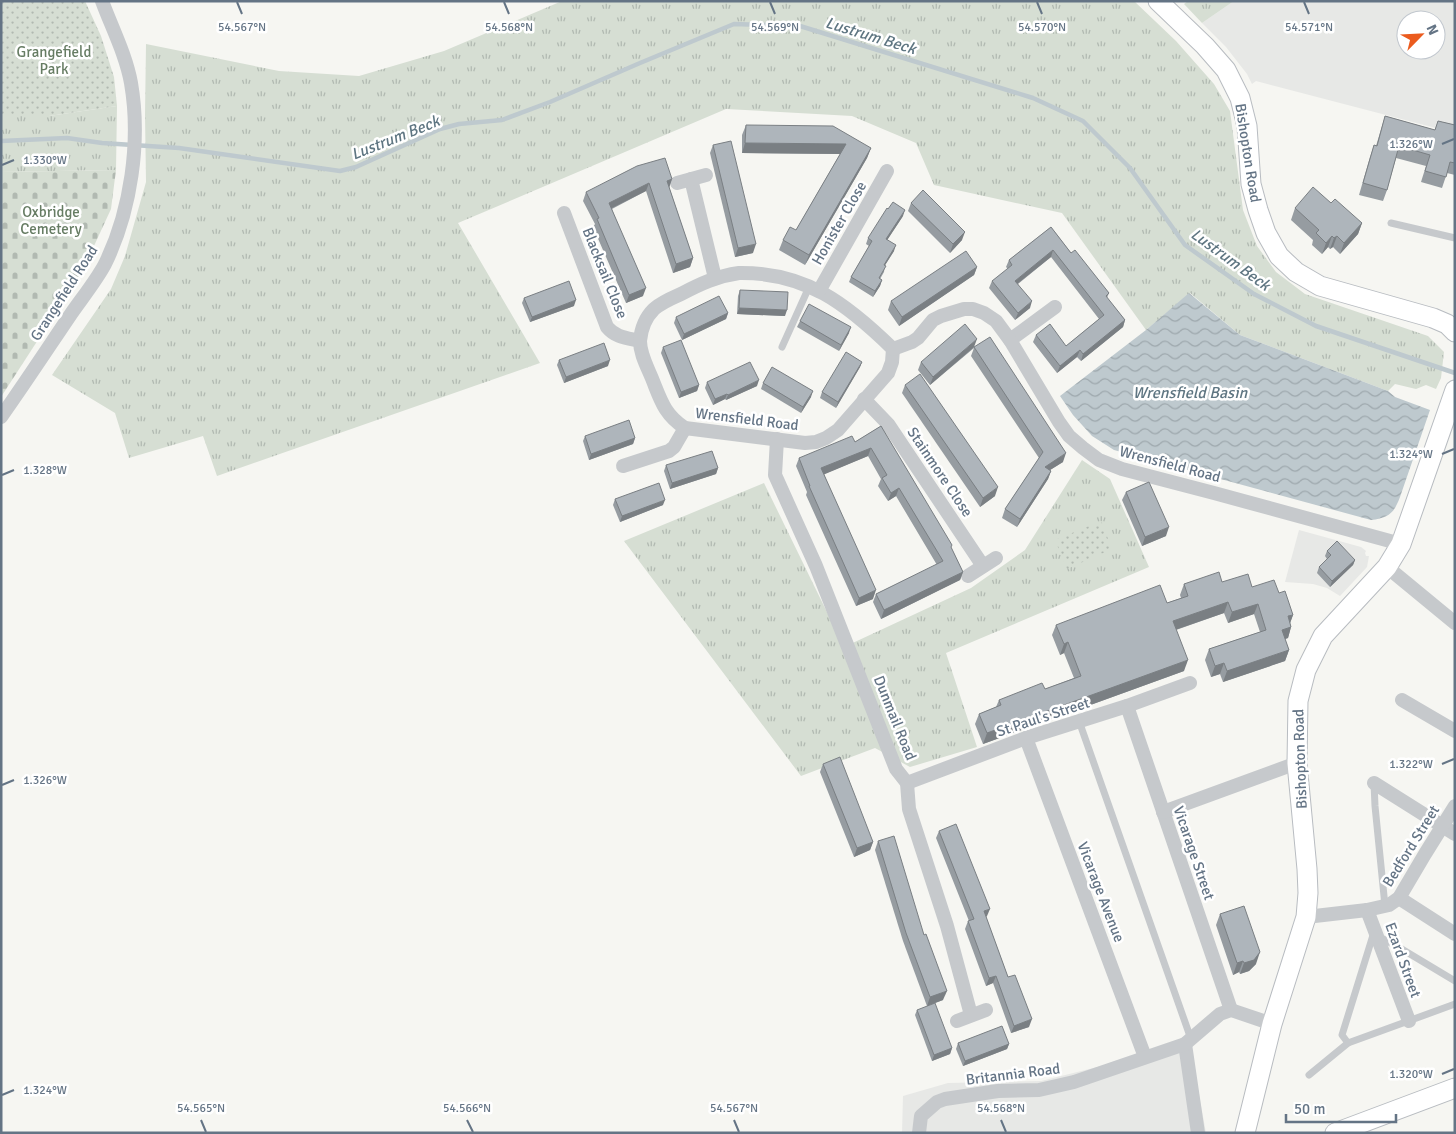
<svg xmlns="http://www.w3.org/2000/svg" width="1456" height="1134" viewBox="0 0 1456 1134" font-family="Signika,sans-serif">
<style>
.built{fill:#e7e8e6;fill-rule:evenodd}
.grass{fill:url(#grass-tufts)}
.cemetery{fill:url(#cemetery-stones)}
.park{fill:url(#park-dots)}
.water{fill:url(#water-waves)}
.lines{fill:none;stroke-linecap:round;stroke-linejoin:round}
.stream{stroke:#bec9ce;stroke-width:4.5}
.secondary-casing{stroke:#b8bcc1;stroke-width:21}
.lane{stroke:#c6c9cc;stroke-width:7}
.street{stroke:#c6c9cc;stroke-width:14}
.secondary{stroke:#fff;stroke-width:19}
.wall{fill:#969ca1}
.shaded-wall{fill:#7a7f83}
.building{fill:#aeb5bb;stroke:#7a7f83}
.ticks{fill:none;stroke:#647485;stroke-width:2}
.labels{text-anchor:middle;stroke-width:5;stroke-linejoin:round;paint-order:stroke}
.park-label{font-size:15px;fill:#667c63;stroke:#fff}
.street-label{font-size:15px;fill:#647485;stroke:#fff}
.water-label{font-size:16px;font-style:italic;fill:#5f7682;stroke:#fff}
.ticks-label{font-size:12px;text-anchor:middle;fill:#647485;stroke:#fff;stroke-width:5;stroke-linejoin:round;paint-order:stroke}
</style>
<defs>
<pattern id="grass-tufts" width="24" height="20" patternUnits="userSpaceOnUse" patternTransform="scale(1.25)"><rect width="24" height="20" fill="#d6ded3"/><path d="M3 7l-1-3M5 7V3M7 7l1-3M15 17l-1-3M17 17v-4M19 17l1-3" fill="none" stroke="#b1b9b1"/></pattern>
<pattern id="cemetery-stones" width="16" height="16" patternUnits="userSpaceOnUse" patternTransform="scale(1.25)"><rect width="16" height="16" fill="#d6ded3"/><path d="M2 7V4a2 2 0 0 1 4 0v3zM10 15v-3a2 2 0 0 1 4 0v3z" fill="#b1b9b1"/></pattern>
<pattern id="park-dots" width="8" height="8" patternUnits="userSpaceOnUse" patternTransform="scale(1.25)"><rect width="8" height="8" fill="#d6ded3"/><path d="M2 2h.1M6 6h.1" fill="none" stroke="#b1b9b1" stroke-width="1.8" stroke-linecap="round"/></pattern>
<pattern id="water-waves" width="16" height="10" patternUnits="userSpaceOnUse" patternTransform="scale(1.25)"><rect width="16" height="10" fill="#bec9ce"/><path d="M0 5q4-4 8 0t8 0" fill="none" stroke="#9ea8ad"/></pattern>
</defs>
<rect width="100%" height="100%" fill="#f6f6f2"/>
<g class="built">
<path d="M1234,1H1455V133L1256,81L1252,84L1247,74L1226,47L1202,23ZM1406,20H1436V50H1406Z"/>
<polygon points="1299,530 1361,547 1366,551 1365,553 1366,556 1369,556 1367,567 1340,596 1327,588 1313,584 1285,582"/>
<polygon points="1190,1044 1206,1133 902,1133 903,1096 948,1083 1041,1081"/>
</g>
<g class="grass">
<polygon points="562,1 1134,1 1176,41 1214,84 1230,111 1243,210 1257,246 1276,272 1305,294 1428,336 1444,352 1441,378 1436,389 1426,385 1416,389 1395,384 1388,391 1240,335 1190,293 1146,330 1062,213 934,185 916,143 852,116 726,109 458,223 540,363 217,476 203,436 129,458 115,413 52,375 111,289 125,256 146,182 145,115 146,44 279,71 359,76 444,51"/>
<polygon points="1188,1 1234,1 1202,23 1184,4"/>
<polygon points="117,106 116,170 1,172 1,116 49,116"/>
<polygon points="1082,460 1110,479 1149,567 946,653 977,747 910,767 875,748 801,776 624,541 764,483 844,647 971,588 1025,550"/>
</g>
<polygon class="cemetery" points="116,170 111,209 82,272 1,397 1,172"/>
<g class="park">
<polygon points="1,1 85,1 101,36 114,77 117,106 49,116 1,116"/>
<polygon points="1101,521 1112,549 1067,569 1055,540"/>
</g>
<path class="water" d="M1189,293L1240,335L1388,391L1395,397L1430,410L1400,497C1394,513 1389,518 1371,520L1114,450L1092,436L1073,415L1060,396L1146,330Z"/>
<g class="lines">
<polyline class="stream" points="1,141 67,138 102,143 179,148 340,171 356,167 440,129 459,124 502,120 550,102 640,63 734,24 800,26 1033,98 1083,121 1130,168 1185,245 1254,294 1316,326 1455,373"/>
<defs>
<g id="secondary">
<polyline points="1158,1 1205,46 1226,70 1240,98 1247,126 1251,184 1258,210 1266,233 1279,256 1296,272 1320,286 1433,318 1447,324 1455,332"/>
<polyline points="1245,1133 1272,1024 1306,917 1308,893 1307,869 1297,763 1298,701 1306,670 1323,636 1387,567 1401,544 1455,390"/>
<polyline points="1335,1133 1455,1088"/>
</g>
</defs>
<use href="#secondary" class="secondary-casing"/>
<g class="lane">
<polyline points="1391,223 1455,238"/>
<polyline points="782,347 809,287"/>
<polyline points="1079,721 1191,1039"/>
<polyline points="1374,783 1375,806 1385,906"/>
<polyline points="1374,932 1342,1035 1348,1043 1455,1004"/>
<polyline points="1377,936 1395,945 1455,981"/>
<polyline points="1309,1075 1348,1043"/>
</g>
<g class="street">
<polyline points="691,179 715,278"/>
<polyline points="677,183 706,175"/>
<path d="M564,213L607,327C616,338 628,338 640,341"/>
<path d="M739,273C806,272 847,304 893,349L892,362L888,373L838,430L826,438L816,442L805,443L685,428C665,415 661,401 653,381C648,368 640,355 640,341C641,329 646,317 654,309C662,302 672,298 681,294C700,284 717,276 739,273Z"/>
<polyline points="819,291 887,171"/>
<polyline points="1010,340 1055,307"/>
<polyline points="893,349 912,342 918,338 933,320 941,316 964,309 973,309 984,313 996,321 1010,340 1059,422 1069,436 1083,448 1099,460 1122,469 1214,493 1401,544"/>
<polyline points="864,399 888,424 983,566"/>
<path d="M1,417C25,383 48,348 71,314C82,298 96,281 105,264C131,211 141,141 131,83C126,55 112,28 102,1"/>
<polyline points="777,439 775,475 816,566 896,769 907,783 909,809 947,926 971,1015"/>
<polyline points="623,466 669,451 674,447 685,428"/>
<polyline points="1387,567 1455,623"/>
<polyline points="968,576 996,558"/>
<polyline points="1402,700 1455,731"/>
<polyline points="1127,706 1231,1010"/>
<polyline points="1026,738 1145,1057"/>
<polyline points="907,783 1026,738 1127,706 1190,683"/>
<polyline points="1374,783 1455,834"/>
<polyline points="1163,812 1297,763"/>
<polyline points="1399,898 1455,934"/>
<polyline points="1367,910 1409,1021"/>
<polyline points="1306,917 1367,910 1389,905 1399,898 1425,854 1455,806"/>
<polyline points="957,1021 986,1010"/>
<polyline points="1185,1044 1198,1133"/>
<polyline points="919,1133 921,1116 937,1102 945,1099 998,1091 1039,1090 1074,1082 1185,1044 1220,1014 1231,1010 1272,1024"/>
</g>
<use href="#secondary" class="secondary"/>
</g>
<g class="wall">
<polygon points="1385,116 1435,130 1438,121 1455,125 1455,175 1447,173 1442,188 1421,182 1426,166 1396,158 1387,190 1383,201 1359,195 1370,157 1374,145 1376,146"/>
<polygon points="746,125 871,148 867,158 805,265 779,250 783,240 796,230 840,154 742,153 742,135"/>
<polygon points="713,145 753,253 735,257 710,153"/>
<polygon points="672,179 669,187 693,258 690,267 673,273 646,191 612,209 643,296 626,303 593,227 595,224 583,201 586,192"/>
<polygon points="911,203 962,240 950,253 908,211"/>
<polygon points="1331,203 1362,223 1358,234 1340,254 1333,247 1330,249 1328,247 1322,254 1312,245 1313,240 1291,220 1295,208"/>
<polygon points="903,216 887,240 894,251 885,265 884,272 880,279 882,280 880,286 873,297 849,282 851,277 869,246 866,244 868,238"/>
<polygon points="1051,227 1071,253 1109,293 1107,298 1125,320 1123,327 1081,361 1077,357 1057,373 1033,342 1036,335 1066,346 1099,319 1051,257 1018,284 1030,308 1015,320 989,288 992,281 1008,269 1006,267 1009,260"/>
<polygon points="977,267 974,275 899,326 888,310 891,301"/>
<polygon points="740,290 785,316 737,314 738,296"/>
<polygon points="524,298 574,306 530,322 522,303"/>
<polygon points="728,313 726,319 682,340 674,323 676,317"/>
<polygon points="800,321 849,333 839,351 797,327"/>
<polygon points="663,347 699,385 697,391 679,398 661,353"/>
<polygon points="974,347 1063,462 1050,470 1051,471 1048,479 1017,527 1002,518 1005,509 1039,458 971,356 974,348 930,385 918,370 921,362"/>
<polygon points="559,360 608,366 564,383 557,365"/>
<polygon points="862,362 860,367 836,408 820,398 822,392"/>
<polygon points="707,382 757,386 726,400 725,399 713,405 705,388"/>
<polygon points="763,383 811,397 801,413 761,389"/>
<polygon points="905,385 995,496 980,507 902,393"/>
<polygon points="881,426 951,548 963,572 960,580 881,619 873,602 876,594 937,565 896,496 888,501 878,486 881,479 868,456 824,474 873,599 856,606 806,495 807,492 796,466 799,458 855,442"/>
<polygon points="585,436 635,438 633,444 589,460 583,441"/>
<polygon points="666,465 718,468 716,474 670,489 664,471"/>
<polygon points="1126,492 1166,536 1142,546 1122,500"/>
<polygon points="615,499 663,505 620,522 613,505"/>
<polygon points="1327,551 1355,560 1353,565 1330,587 1317,573 1319,567 1327,559 1325,556"/>
<polygon points="1222,582 1279,593 1293,615 1290,623 1291,627 1288,638 1285,639 1289,650 1285,661 1223,682 1220,674 1211,677 1205,660 1209,649 1260,632 1254,614 1228,623 1224,613 1176,630 1184,671 983,744 975,724 979,714 996,707 999,700 1045,689 1074,678 1064,653 1060,655 1052,635 1056,625 1167,603 1181,598 1180,595 1184,584"/>
<polygon points="823,764 873,842 870,850 854,857 820,772"/>
<polygon points="939,831 987,916 986,917 1008,977 1029,1027 1011,1033 993,983 986,986 965,929 968,921 969,921 936,838"/>
<polygon points="878,841 943,1000 927,1006 903,941 875,850"/>
<polygon points="1220,914 1256,964 1249,971 1240,974 1239,972 1233,975 1216,925"/>
<polygon points="917,1010 952,1048 950,1054 932,1061 915,1015"/>
<polygon points="958,1043 1009,1044 1007,1049 963,1066 956,1049"/>
</g>
<g class="shaded-wall">
<polygon points="745,143 846,144 843,154 742,153"/>
<polygon points="871,148 867,158 805,265 809,255"/>
<polygon points="672,179 669,188 667,181"/>
<polygon points="649,183 646,191 606,211 609,203"/>
<polygon points="905,210 903,216 884,245 886,239"/>
<polygon points="1362,223 1358,234 1340,254 1344,243"/>
<polygon points="965,232 962,240 950,253 953,244"/>
<polygon points="1332,236 1328,247 1322,254 1326,243"/>
<polygon points="1337,236 1333,247 1330,249 1334,238"/>
<polygon points="756,244 753,253 735,257 738,248"/>
<polygon points="896,245 894,251 882,270 884,265"/>
<polygon points="1053,250 1051,257 1013,287 1015,281"/>
<polygon points="693,258 690,267 673,273 676,264"/>
<polygon points="977,267 974,275 899,326 902,317"/>
<polygon points="882,280 880,286 873,297 875,291"/>
<polygon points="646,288 643,296 626,303 629,295"/>
<polygon points="576,300 574,306 530,322 532,317"/>
<polygon points="1032,301 1030,308 1015,320 1018,313"/>
<polygon points="739,308 787,310 785,316 737,314"/>
<polygon points="728,313 726,319 682,340 684,334"/>
<polygon points="1125,320 1123,327 1081,361 1083,354"/>
<polygon points="851,327 849,333 839,351 841,345"/>
<polygon points="977,339 974,347 930,385 933,377"/>
<polygon points="1080,350 1077,357 1057,373 1060,366"/>
<polygon points="610,360 608,366 564,383 566,377"/>
<polygon points="862,362 860,367 836,408 838,402"/>
<polygon points="759,380 757,386 726,400 728,395"/>
<polygon points="699,385 697,391 679,398 681,392"/>
<polygon points="813,391 811,397 801,413 803,407"/>
<polygon points="727,394 725,399 713,405 715,399"/>
<polygon points="635,438 633,444 589,460 591,454"/>
<polygon points="871,448 868,456 818,477 821,468"/>
<polygon points="1066,453 1063,462 1042,475 1045,467"/>
<polygon points="718,468 716,474 670,489 672,483"/>
<polygon points="1051,471 1048,479 1017,527 1020,519"/>
<polygon points="998,487 995,496 980,507 983,498"/>
<polygon points="899,488 896,496 888,501 891,493"/>
<polygon points="665,500 663,505 620,522 622,516"/>
<polygon points="1169,527 1166,536 1142,546 1145,537"/>
<polygon points="1355,560 1353,565 1330,587 1332,581"/>
<polygon points="963,572 960,580 881,619 884,610"/>
<polygon points="876,590 873,599 856,606 859,598"/>
<polygon points="1228,602 1224,613 1169,632 1173,621"/>
<polygon points="1258,604 1254,614 1228,623 1232,612"/>
<polygon points="1293,615 1289,626 1288,616"/>
<polygon points="1291,627 1288,638 1279,641 1282,630"/>
<polygon points="1068,642 1064,653 1060,655 1064,644"/>
<polygon points="1289,650 1285,661 1223,682 1227,671"/>
<polygon points="1188,660 1184,671 983,744 987,733"/>
<polygon points="1224,663 1220,674 1211,677 1215,666"/>
<polygon points="873,842 870,850 854,857 857,848"/>
<polygon points="990,909 987,916 981,919 984,911"/>
<polygon points="1260,952 1256,964 1249,971 1240,974 1244,963"/>
<polygon points="1243,961 1239,972 1233,975 1237,963"/>
<polygon points="996,976 993,983 986,986 989,978"/>
<polygon points="947,991 943,1000 927,1006 930,997"/>
<polygon points="1032,1019 1029,1027 1011,1033 1014,1026"/>
<polygon points="1009,1044 1007,1049 963,1066 965,1061"/>
<polygon points="952,1048 950,1054 932,1061 934,1055"/>
</g>
<g class="building">
<polygon points="1385,116 1435,130 1438,121 1455,125 1455,163 1450,162 1446,177 1425,171 1430,155 1399,146 1387,190 1363,183 1374,145 1377,146"/>
<polygon points="746,125 833,126 871,148 809,255 783,240 790,227 796,230 846,144 745,143"/>
<polygon points="731,141 756,244 738,248 713,145"/>
<polygon points="665,158 672,179 667,181 693,258 676,264 649,183 609,203 646,288 629,295 597,219 599,218 586,192 637,166"/>
<polygon points="1313,187 1331,203 1335,199 1362,223 1344,243 1337,236 1334,238 1332,236 1326,243 1316,233 1319,230 1295,208"/>
<polygon points="923,190 965,232 953,244 911,203"/>
<polygon points="893,202 905,210 886,239 896,245 884,265 886,266 879,278 882,280 875,291 851,277 872,241 868,238 887,208 888,209"/>
<polygon points="1051,227 1071,253 1075,250 1109,293 1106,296 1125,320 1083,354 1080,350 1060,366 1036,335 1050,324 1066,346 1104,315 1053,250 1015,281 1032,301 1018,313 992,281 1012,265 1009,260"/>
<polygon points="966,251 977,267 902,317 891,301"/>
<polygon points="569,281 576,300 532,317 524,298"/>
<polygon points="740,290 788,292 787,310 739,308"/>
<polygon points="719,296 728,313 684,334 676,317"/>
<polygon points="809,304 851,327 841,345 800,321"/>
<polygon points="965,324 977,339 933,377 921,362"/>
<polygon points="990,337 1066,453 1045,467 1051,471 1020,519 1005,509 1043,452 974,347"/>
<polygon points="681,340 699,385 681,392 663,347"/>
<polygon points="604,343 610,360 566,377 559,360"/>
<polygon points="846,352 862,362 838,402 822,392"/>
<polygon points="750,362 759,380 728,395 727,394 715,399 707,382"/>
<polygon points="772,367 813,391 803,407 763,383"/>
<polygon points="920,374 998,487 983,498 905,385"/>
<polygon points="629,420 635,438 591,454 585,436"/>
<polygon points="881,426 952,545 951,547 963,572 884,610 876,594 943,561 899,488 891,493 882,478 887,475 871,448 821,468 876,590 859,598 809,486 810,486 799,458 852,436 855,442"/>
<polygon points="712,451 718,468 672,483 666,465"/>
<polygon points="1149,482 1169,527 1145,537 1126,492"/>
<polygon points="659,483 665,500 622,516 615,499"/>
<polygon points="1337,541 1355,560 1332,581 1319,567 1331,555 1327,551"/>
<polygon points="1219,572 1222,582 1248,574 1252,587 1274,580 1279,593 1285,591 1293,615 1288,616 1291,627 1282,630 1289,650 1227,671 1224,663 1215,666 1209,649 1266,630 1258,604 1232,612 1228,602 1173,621 1188,660 987,733 979,714 1001,705 999,700 1042,683 1045,689 1081,676 1068,642 1064,644 1056,625 1160,585 1167,603 1188,596 1184,584"/>
<polygon points="840,757 873,842 857,848 823,764"/>
<polygon points="956,824 990,909 984,911 1008,977 1015,975 1032,1019 1014,1026 996,976 989,978 968,921 974,919 939,831"/>
<polygon points="894,836 924,935 926,934 947,991 930,997 906,933 878,841"/>
<polygon points="1244,906 1260,952 1254,960 1244,963 1243,961 1237,963 1220,914"/>
<polygon points="935,1003 952,1048 934,1055 917,1010"/>
<polygon points="1002,1026 1009,1044 965,1061 958,1043"/>
</g>
<path class="ticks" d="M237,2L242,14M504,2L509,14M770,2L775,14M1037,2L1042,14M1304,2L1309,14M1442,144L1454,139M2,165L14,160M1442,454L1454,449M2,475L14,470M1442,764L1454,759M2,785L14,780M1442,1074L1454,1069M2,1095L14,1090M201,1120L206,1132M467,1120L473,1132M734,1120L739,1132M1001,1120L1006,1132"/>
<g class="labels">
<g class="park-label">
<text x="54" y="57">Grangefield<tspan x="54" dy="17">Park</tspan></text>
<text x="51" y="217">Oxbridge<tspan x="51" dy="17">Cemetery</tspan></text>
</g>
<g class="street-label">
<text transform="translate(1248 153) rotate(81)" y="5">Bishopton Road</text>
<text transform="translate(839 223) rotate(-60)" y="5">Honister Close</text>
<text transform="translate(605 273) rotate(68)" y="5">Blacksail Close</text>
<text transform="translate(64 293) rotate(-57)" y="5">Grangefield Road</text>
<text transform="translate(747 419) rotate(7)" y="5">Wrensfield Road</text>
<text transform="translate(1170 464) rotate(15)" y="5">Wrensfield Road</text>
<text transform="translate(940 472) rotate(56)" y="5">Stainmore Close</text>
<text transform="translate(1043 717) rotate(-18)" y="5">St Paul's Street</text>
<text transform="translate(895 718) rotate(68)" y="5">Dunmail Road</text>
<text transform="translate(1300 759) rotate(-92)" y="5">Bishopton Road</text>
<text transform="translate(1411 846) rotate(-58)" y="5">Bedford Street</text>
<text transform="translate(1194 853) rotate(71)" y="5">Vicarage Street</text>
<text transform="translate(1101 892) rotate(69)" y="5">Vicarage Avenue</text>
<text transform="translate(1403 960) rotate(70)" y="5">Ezard Street</text>
<text transform="translate(1013 1074) rotate(-7)" y="5">Britannia Road</text>
</g>
<g class="water-label">
<text transform="translate(871 35) rotate(17)" y="6">Lustrum Beck</text>
<text transform="translate(395 137) rotate(-22)" y="6">Lustrum Beck</text>
<text transform="translate(1231 259) rotate(36)" y="6">Lustrum Beck</text>
<text x="1190" y="398">Wrensfield Basin</text>
</g>
</g>
<g class="ticks-label">
<text x="242" y="31">54.567°N</text>
<text x="509" y="31">54.568°N</text>
<text x="775" y="31">54.569°N</text>
<text x="1309" y="31">54.571°N</text>
<text x="1042" y="31">54.570°N</text>
<text x="1411" y="148">1.326°W</text>
<text x="45" y="164">1.330°W</text>
<text x="1411" y="458">1.324°W</text>
<text x="45" y="474">1.328°W</text>
<text x="1411" y="768">1.322°W</text>
<text x="45" y="784">1.326°W</text>
<text x="1411" y="1078">1.320°W</text>
<text x="45" y="1094">1.324°W</text>
<text x="201" y="1112">54.565°N</text>
<text x="467" y="1112">54.566°N</text>
<text x="734" y="1112">54.567°N</text>
<text x="1001" y="1112">54.568°N</text>
</g>
<rect width="1456" height="1134" fill="none" stroke="#647485" stroke-width="5"/>
<g transform="translate(1421 35) rotate(66)"><circle r="24" fill="#ffffff" stroke="#c1c7ce"/>
<path d="M0-4L9 19L0 12L-9 19Z" fill="#eb5b1e"/>
<text y="-8" font-size="14" font-weight="bold" text-anchor="middle" fill="#647485">N</text>
</g>
<path d="M1286 1114v8h110v-8" fill="none" stroke="#647485" stroke-width="2.5"/>
<text x="1294" y="1114" font-size="15" fill="#647485" stroke="#ffffff" stroke-width="4" paint-order="stroke">50 m</text>
</svg>
